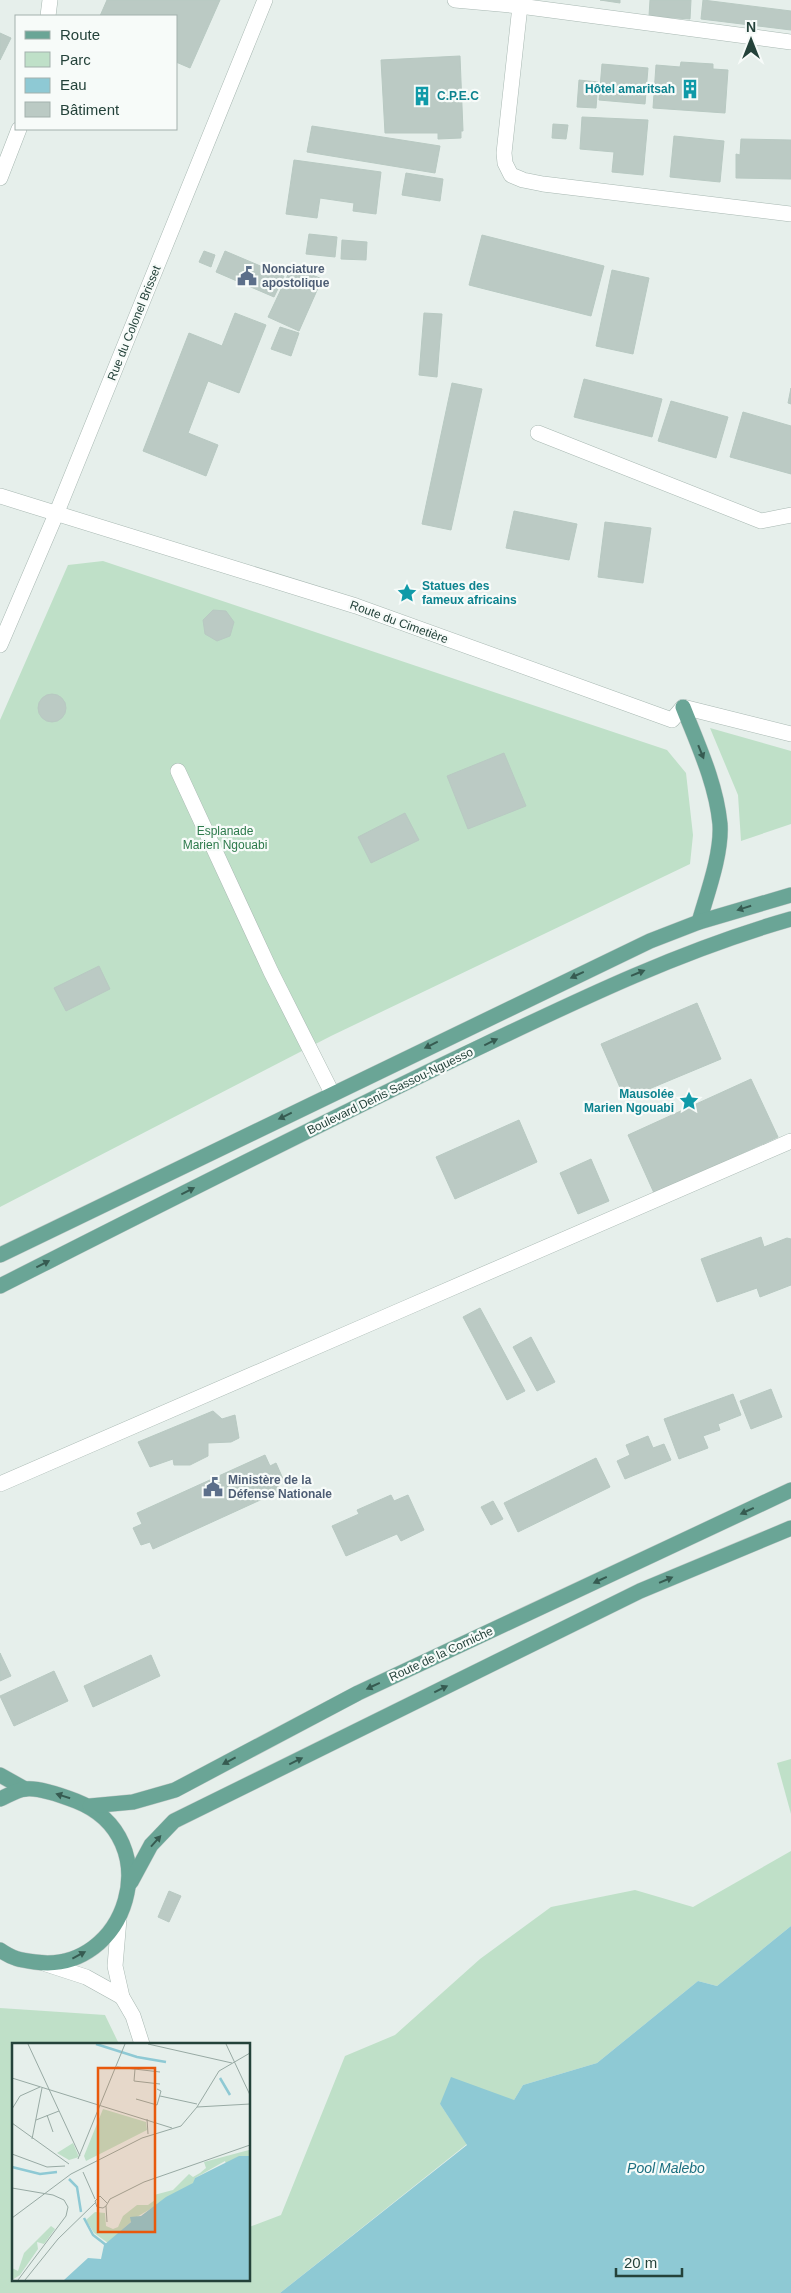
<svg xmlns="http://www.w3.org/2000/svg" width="791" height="2293" viewBox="0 0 791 2293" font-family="Helvetica,sans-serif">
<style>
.green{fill:#bfe0c8}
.water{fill:#8ec9d4}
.building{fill:#bbcac4;stroke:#b8c9c2}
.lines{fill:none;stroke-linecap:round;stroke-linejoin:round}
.minor-casing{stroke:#a8b8b2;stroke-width:16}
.major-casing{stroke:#c2cac8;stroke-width:16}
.minor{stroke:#fff;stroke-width:15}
.major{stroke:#6aa596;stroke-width:15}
.oneway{fill:#365b51}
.labels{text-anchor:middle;stroke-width:4.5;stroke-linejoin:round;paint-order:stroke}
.culture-label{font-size:12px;font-weight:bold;fill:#0d838f;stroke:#f7fbf9;text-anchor:end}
.service-label{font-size:12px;font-weight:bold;fill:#4e5e75;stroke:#f7fbf9;text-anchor:start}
.street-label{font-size:12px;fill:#24423a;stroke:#f7fbf9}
.park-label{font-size:12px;fill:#2d7a4b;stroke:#f7fbf9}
.water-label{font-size:14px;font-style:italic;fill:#1c6f80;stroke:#f7fbf9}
.inset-river{fill:none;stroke:#8ec9d4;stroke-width:2.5}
.inset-road{fill:none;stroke:#98aaa4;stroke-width:1}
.view{fill:#e8590c;fill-opacity:0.15;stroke:#e8590c;stroke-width:2.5}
.inset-edge{fill:none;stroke:#24423a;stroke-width:2.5}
</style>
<rect width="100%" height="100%" fill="#e6efeb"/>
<g class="green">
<polygon points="103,561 667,750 686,773 693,835 690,864 331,1036 0,1207 0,720 68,565"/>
<polygon points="710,728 791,751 791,824 741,841 738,795"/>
<polygon points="791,1759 791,1814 777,1763"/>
<polygon points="791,1851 791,1926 717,1986 698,1981 597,2063 523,2085 514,2100 440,2104 467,2144 280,2293 0,2293 0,2008 105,2015 119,2044 14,2044 14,2279 249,2279 249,2227 281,2215 345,2056 395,2035 480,1959 551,1907 635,1890 693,1907"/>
</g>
<polygon class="water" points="791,1926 791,2293 280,2293 467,2145 440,2104 451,2077 514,2100 523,2085 597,2063 698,1981 717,1986"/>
<g class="building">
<polygon points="107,0 220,0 190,68 176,62 176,16 100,16"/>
<polygon points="600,0 620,0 620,3"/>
<polygon points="650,0 691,0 690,19 649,16"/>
<polygon points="703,0 791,11 791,30 701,19"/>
<polygon points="0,33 11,38 0,60"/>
<polygon points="460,56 463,131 461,131 461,138 438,139 438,133 385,133 381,60"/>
<polygon points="681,62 713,64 713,69 728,70 725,113 653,108 656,65 680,67"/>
<polygon points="602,64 648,68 645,104 599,100"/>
<polygon points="579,80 598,82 596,108 577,107"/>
<polygon points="582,117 648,120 643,175 612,172 614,152 580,149"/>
<polygon points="553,124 568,125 566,139 552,138"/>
<polygon points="312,126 440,146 435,173 307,152"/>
<polygon points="674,136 724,141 720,182 670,177"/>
<polygon points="741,139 791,140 791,179 736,178 736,154 740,155"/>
<polygon points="294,160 381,172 376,214 353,211 354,203 320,198 317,218 286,214"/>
<polygon points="406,173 443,179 440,201 402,195"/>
<polygon points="309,234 337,237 335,257 306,254"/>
<polygon points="482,235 604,266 591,316 469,285"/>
<polygon points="342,240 367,242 366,260 341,259"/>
<polygon points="204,251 215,255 211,267 199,262"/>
<polygon points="225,251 284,276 274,297 216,272"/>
<polygon points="292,266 322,279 299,331 268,317"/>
<polygon points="612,270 649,278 633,354 596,346"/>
<polygon points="235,313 266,325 239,393 208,381 188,433 218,445 206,476 143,451 189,333 222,346"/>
<polygon points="424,313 442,314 437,377 419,375"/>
<polygon points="280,327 299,333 291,356 271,349"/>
<polygon points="584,379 662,399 652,437 574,417"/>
<polygon points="452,383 482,389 451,530 422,524"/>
<polygon points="791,388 791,404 788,403"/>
<polygon points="671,401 728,417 716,458 658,441"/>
<polygon points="743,412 791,426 791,474 730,457"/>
<polygon points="514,511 577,524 569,560 506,548"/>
<polygon points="605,522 651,528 643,583 598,577"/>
<polygon points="213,610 226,611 234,622 230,636 217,641 205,634 203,620"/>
<circle cx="52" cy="708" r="14"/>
<polygon points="504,753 526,806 468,829 447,776"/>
<polygon points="405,813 419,840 371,863 358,837"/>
<polygon points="99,966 110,989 66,1011 54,988"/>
<polygon points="697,1003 721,1059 625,1099 601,1044"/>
<polygon points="751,1079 778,1137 654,1193 628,1135"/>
<polygon points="519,1120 537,1162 455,1199 436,1157"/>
<polygon points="591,1159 609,1201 578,1214 560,1173"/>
<polygon points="761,1237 764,1247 787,1238 791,1239 791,1285 760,1297 757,1288 717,1302 701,1259"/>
<polygon points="480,1308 525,1391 507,1400 463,1317"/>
<polygon points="531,1337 555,1382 537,1391 513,1347"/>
<polygon points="771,1389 782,1417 751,1429 740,1401"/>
<polygon points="733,1394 741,1415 718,1424 720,1430 703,1436 708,1448 679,1459 664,1419"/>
<polygon points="213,1411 222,1419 235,1415 239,1438 231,1442 208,1443 208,1456 190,1465 174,1465 173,1459 150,1467 138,1442"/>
<polygon points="648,1436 653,1448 664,1444 671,1460 625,1479 617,1461 630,1455 626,1445"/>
<polygon points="265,1455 270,1466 276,1463 284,1481 277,1484 280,1491 153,1549 150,1542 141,1545 133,1528 142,1524 137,1513"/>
<polygon points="596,1458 610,1487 518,1532 504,1503"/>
<polygon points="391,1495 394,1501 408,1495 424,1530 401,1541 397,1534 346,1556 332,1526 359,1514 357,1510"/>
<polygon points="493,1501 503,1519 491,1525 481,1507"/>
<polygon points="0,1653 11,1676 0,1681"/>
<polygon points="151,1655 160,1676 93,1707 84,1686"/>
<polygon points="54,1671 68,1701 14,1726 0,1696"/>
<polygon points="169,1891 181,1896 169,1922 158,1917"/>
</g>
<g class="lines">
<defs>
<g id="minor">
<polyline points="455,0 520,6 791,42"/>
<polyline points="520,6 504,153 505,163 511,175 523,180 543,184 791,214"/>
<polyline points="48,16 50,0"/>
<polyline points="0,178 19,129"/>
<polyline points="538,433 761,521 791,515"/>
<polyline points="0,496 356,606 672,720 683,707 791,734"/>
<polyline points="0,645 57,512 265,0"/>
<polyline points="178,771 271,972 332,1093"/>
<path d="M0,1484C264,1371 527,1254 791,1141"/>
<polyline points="119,1919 115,1966 122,1997 133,2016 142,2044"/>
<polyline points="46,1964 86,1977 122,1997"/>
</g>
<g id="major">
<path d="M683,707C698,745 716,783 720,824C722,854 707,894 699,922"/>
<polyline points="0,1255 650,941 699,922 791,895"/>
<path d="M0,1286C152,1209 305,1131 459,1057C568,1005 675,952 791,919"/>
<polyline points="0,1775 25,1789"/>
<path d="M0,1799C7,1796 17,1790 25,1789C38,1787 63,1796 76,1801C170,1838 127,1975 35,1962C20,1960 13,1959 0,1950"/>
<polyline points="90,1806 133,1802 175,1790 358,1693 791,1490"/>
<polyline points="131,1882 151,1845 174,1821 640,1591 791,1528"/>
</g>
</defs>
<use href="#minor" class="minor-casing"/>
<use href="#major" class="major-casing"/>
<use href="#minor" class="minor"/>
<use href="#major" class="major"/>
</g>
<defs><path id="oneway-solid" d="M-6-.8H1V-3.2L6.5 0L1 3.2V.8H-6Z" transform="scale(1.25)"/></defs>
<g class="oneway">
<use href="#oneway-solid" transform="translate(701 752) rotate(68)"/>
<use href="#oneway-solid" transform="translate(744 908) rotate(163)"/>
<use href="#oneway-solid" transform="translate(638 973) rotate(-22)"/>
<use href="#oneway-solid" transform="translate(577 975) rotate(155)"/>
<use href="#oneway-solid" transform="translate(491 1042) rotate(-26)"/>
<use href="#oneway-solid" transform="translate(431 1045) rotate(154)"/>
<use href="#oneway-solid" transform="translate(285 1116) rotate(154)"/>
<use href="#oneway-solid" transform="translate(188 1191) rotate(-27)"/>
<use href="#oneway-solid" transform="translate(43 1264) rotate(-27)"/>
<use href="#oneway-solid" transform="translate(747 1511) rotate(155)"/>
<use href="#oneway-solid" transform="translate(600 1580) rotate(155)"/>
<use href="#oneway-solid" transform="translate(666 1580) rotate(-23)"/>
<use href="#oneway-solid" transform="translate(373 1686) rotate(155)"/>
<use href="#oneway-solid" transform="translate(441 1689) rotate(-26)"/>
<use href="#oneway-solid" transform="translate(229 1761) rotate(152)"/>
<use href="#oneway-solid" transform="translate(296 1761) rotate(-26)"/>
<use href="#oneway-solid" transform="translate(63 1796) rotate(-162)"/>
<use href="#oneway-solid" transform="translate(156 1841) rotate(-48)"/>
<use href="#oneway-solid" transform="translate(79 1955) rotate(-28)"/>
</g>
<defs>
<symbol id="building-bare" viewBox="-9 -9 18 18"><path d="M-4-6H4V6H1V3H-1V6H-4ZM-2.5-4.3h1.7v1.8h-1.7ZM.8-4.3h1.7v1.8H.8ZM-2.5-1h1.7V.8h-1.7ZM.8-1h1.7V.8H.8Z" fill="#0f9aa8" stroke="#f7fbf9" stroke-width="2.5" paint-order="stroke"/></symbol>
<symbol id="civic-bare" viewBox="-9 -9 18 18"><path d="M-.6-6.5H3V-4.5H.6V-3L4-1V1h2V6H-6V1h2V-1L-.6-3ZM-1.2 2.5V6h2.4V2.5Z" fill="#5c6f8a" stroke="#f7fbf9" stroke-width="2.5" paint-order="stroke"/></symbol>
<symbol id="sight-bare" viewBox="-9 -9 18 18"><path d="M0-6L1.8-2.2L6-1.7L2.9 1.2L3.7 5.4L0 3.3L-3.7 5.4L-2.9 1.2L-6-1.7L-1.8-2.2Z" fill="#0f9aa8" stroke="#f7fbf9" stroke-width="2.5" paint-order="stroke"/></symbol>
</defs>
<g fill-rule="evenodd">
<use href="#building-bare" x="676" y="75" width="28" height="28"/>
<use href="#building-bare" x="408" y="82" width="28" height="28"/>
<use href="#civic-bare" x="233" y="262" width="28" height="28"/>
<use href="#sight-bare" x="393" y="579" width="28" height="28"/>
<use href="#sight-bare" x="675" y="1087" width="28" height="28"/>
<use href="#civic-bare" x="199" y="1473" width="28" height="28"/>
</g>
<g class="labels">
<g class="culture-label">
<text x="675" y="93">Hôtel amaritsah</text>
<text x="437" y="100" text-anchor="start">C.P.E.C</text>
<text x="422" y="590" text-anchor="start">Statues des<tspan x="422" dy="14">fameux africains</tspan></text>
<text x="674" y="1098">Mausolée<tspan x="674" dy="14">Marien Ngouabi</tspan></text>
</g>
<g class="service-label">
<text x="262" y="273">Nonciature<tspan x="262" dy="14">apostolique</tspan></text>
<text x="228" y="1484">Ministère de la<tspan x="228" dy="14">Défense Nationale</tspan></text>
</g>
<g class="street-label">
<text transform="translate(134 323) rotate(-68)" y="4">Rue du Colonel Brisset</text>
<text transform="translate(399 622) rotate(20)" y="4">Route du Cimetière</text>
<text transform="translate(390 1091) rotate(-26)" y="4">Boulevard Denis Sassou-Nguesso</text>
<text transform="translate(441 1654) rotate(-25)" y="4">Route de la Corniche</text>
</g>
<g class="park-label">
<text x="225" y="835">Esplanade<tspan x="225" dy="14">Marien Ngouabi</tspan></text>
</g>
<g class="water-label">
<text x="666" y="2173">Pool Malebo</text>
</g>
</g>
<g transform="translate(12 2043)">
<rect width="238" height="238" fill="#e6efeb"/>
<path d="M91,66L134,79L135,87L74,118L72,113ZM61,100L67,114L57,117L45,110ZM237,107V113H228L214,121L213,118L183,135L182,140L169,148L123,175L96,200L82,190L74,177L83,169L93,170L94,183L101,186L106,184L111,173L125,162H136L143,157L142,152L161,147L177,131L181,134L188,130L194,125L192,119ZM39,183L43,186L32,201L25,199L26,206L8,232L0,237V225L6,228L12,210Z" fill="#bfe0c8"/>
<path d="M227,113H237V237H52L76,215L89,216L92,202L119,179L118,174L129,173L154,154L181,140L183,135Z" fill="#8ec9d4"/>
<path class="inset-river" d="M84,1L125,14L154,19M208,35L218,52M0,124L28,131L45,129M57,136L65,144L69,169M72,175L81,192L94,202"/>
<path class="inset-road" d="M16,1L68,113M136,1L220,20M214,1L238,52M105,24L148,29M123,26L122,38L148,41M0,35L160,85M148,53L185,61M124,56L145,62L149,48L145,46M185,64L238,61M0,66L8,53L28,44M35,72L41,89M135,76L136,91M24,77L47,68M0,80L57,121M20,96L30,45M0,111L35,124L53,123M66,116L113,1M71,129L83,156M0,145L41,152L52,157L56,164L54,173L6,237M95,160L88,153L83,158L85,164L91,165L94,163L98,156L132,139L238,102M94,163L95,179M0,175L59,131L130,95L169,83L185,64L207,28L238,10M13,237L46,196L83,160"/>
<path class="view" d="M86,25H143V189H86Z"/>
<rect width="238" height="238" class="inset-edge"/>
</g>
<rect x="15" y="15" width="162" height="115" fill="#f7fbf9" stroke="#a3b1ad"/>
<rect x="25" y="31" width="25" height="8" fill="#6aa596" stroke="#a3b1ad"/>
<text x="60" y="40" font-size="15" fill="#24423a">Route</text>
<rect x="25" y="52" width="25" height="15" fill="#bfe0c8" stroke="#a3b1ad"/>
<text x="60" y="65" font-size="15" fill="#24423a">Parc</text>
<rect x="25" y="78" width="25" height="15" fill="#8ec9d4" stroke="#a3b1ad"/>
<text x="60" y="90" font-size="15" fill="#24423a">Eau</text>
<rect x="25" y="102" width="25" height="15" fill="#bbcac4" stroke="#a3b1ad"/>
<text x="60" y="115" font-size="15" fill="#24423a">Bâtiment</text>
<g transform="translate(751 40)" stroke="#f7fbf9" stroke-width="4" paint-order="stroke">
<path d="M0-4L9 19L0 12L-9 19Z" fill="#24423a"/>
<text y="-8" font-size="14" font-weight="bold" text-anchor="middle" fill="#24423a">N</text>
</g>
<path d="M616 2268v8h66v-8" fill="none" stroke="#24423a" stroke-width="2.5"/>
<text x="624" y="2268" font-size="15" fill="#24423a" stroke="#f7fbf9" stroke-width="4" paint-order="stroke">20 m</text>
</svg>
